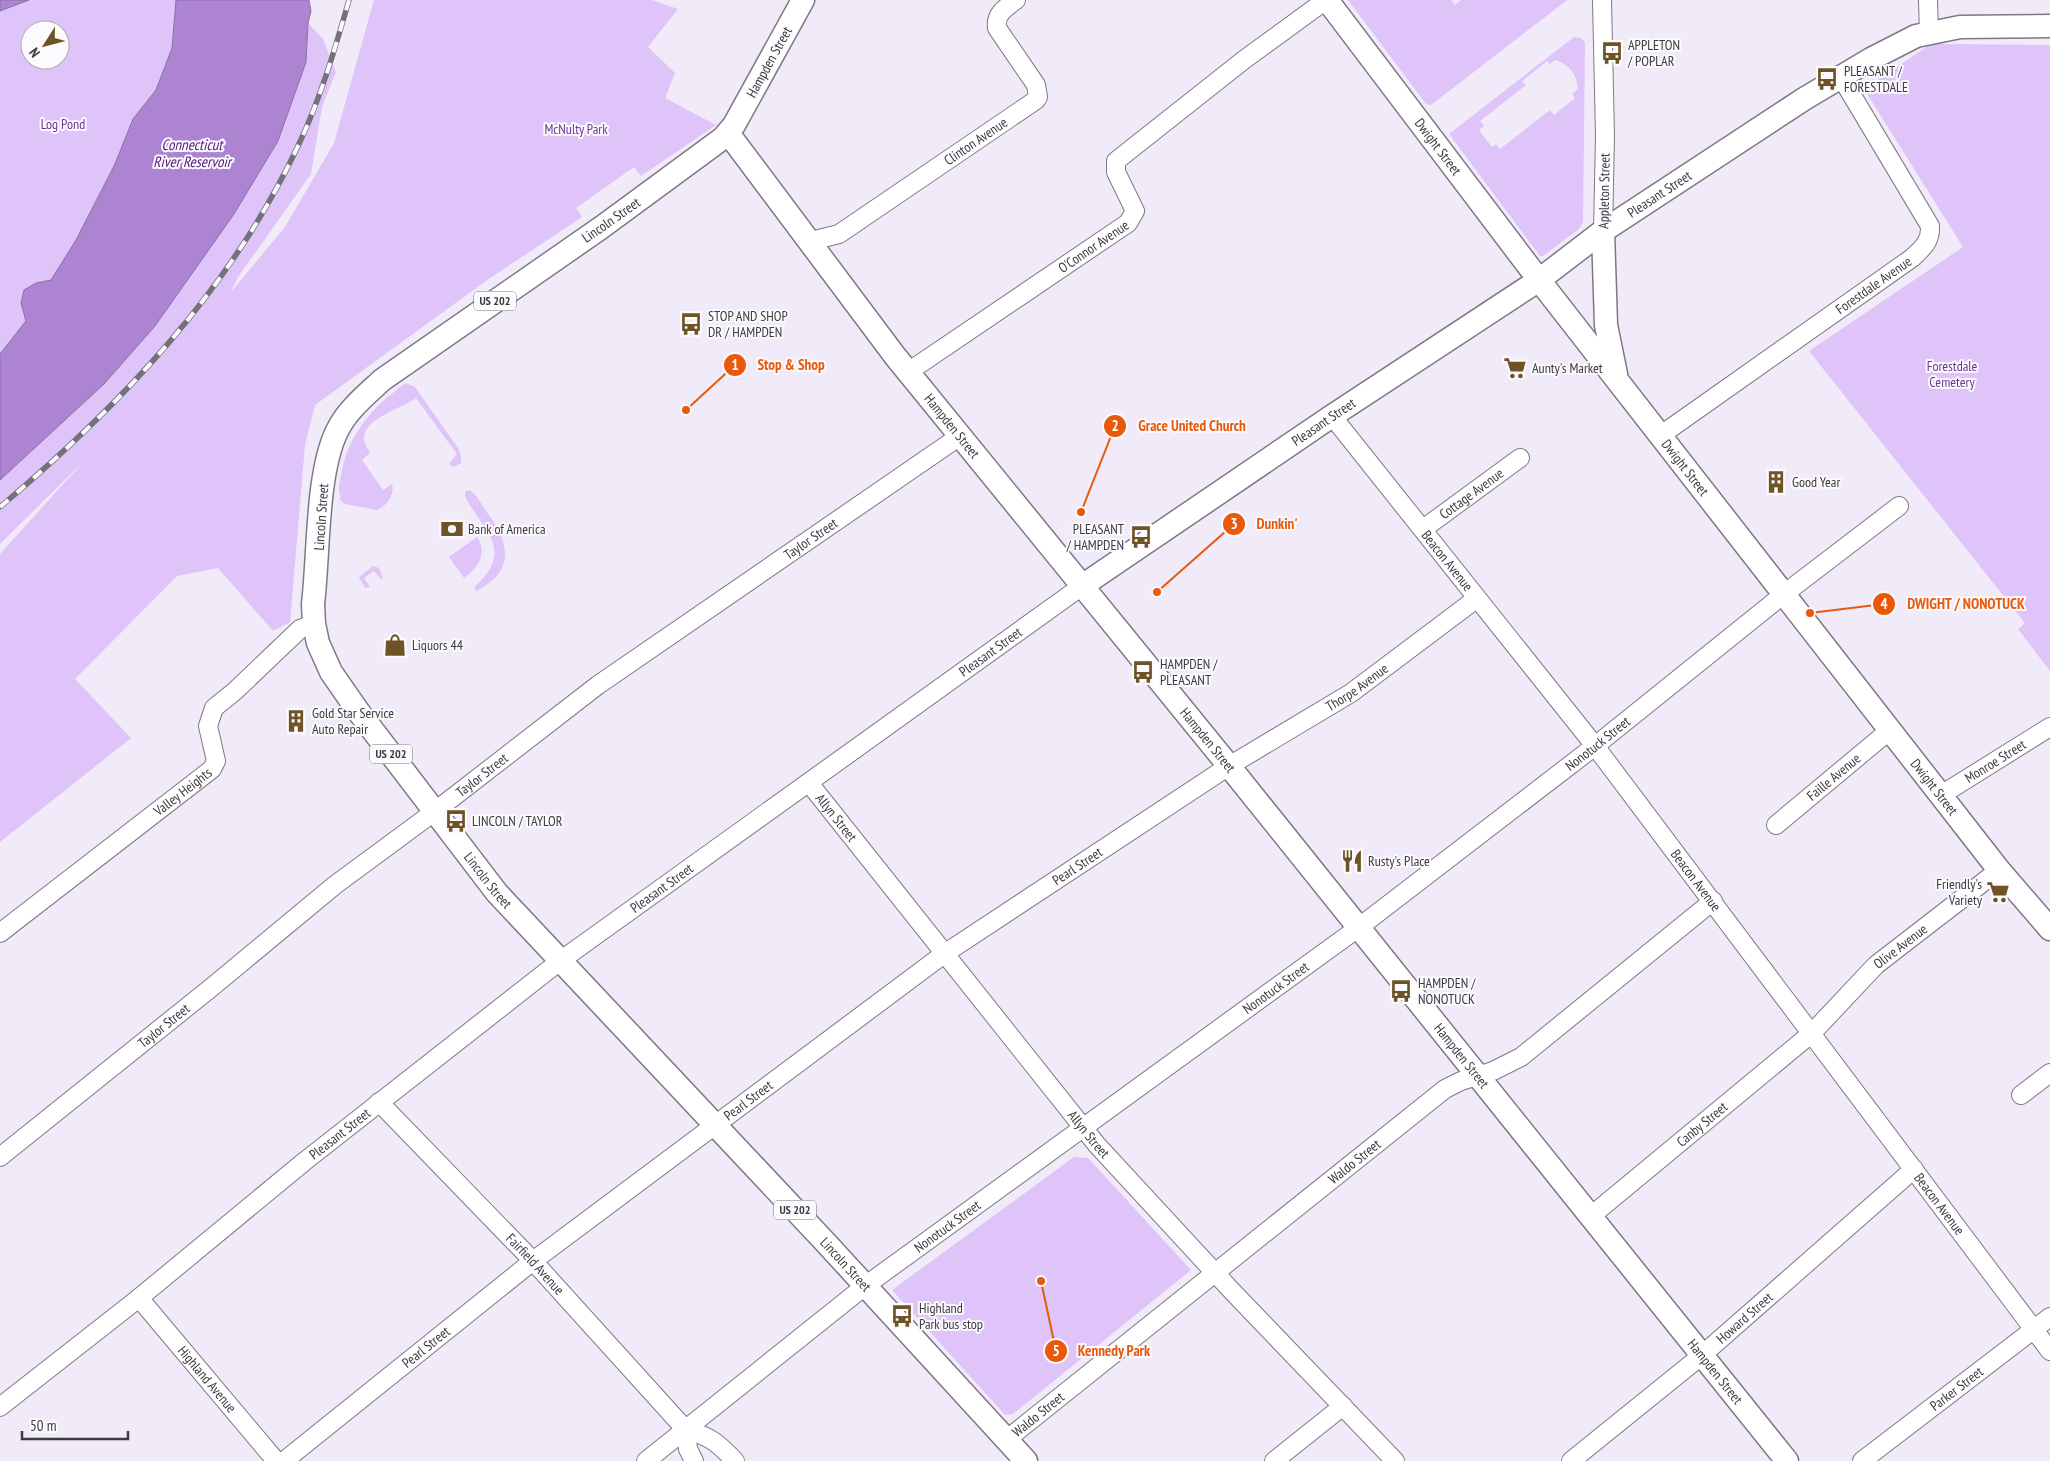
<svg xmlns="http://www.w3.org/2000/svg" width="2050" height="1461" viewBox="0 0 2050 1461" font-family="'PT Sans Narrow',sans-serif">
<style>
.green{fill:#dec4f8;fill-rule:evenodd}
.water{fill:#ad84d2;stroke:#8b6ea6}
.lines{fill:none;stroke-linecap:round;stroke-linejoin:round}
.minor-casing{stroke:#7e7885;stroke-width:20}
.major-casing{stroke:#7e7885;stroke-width:25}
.minor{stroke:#fff;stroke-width:18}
.major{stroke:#fff;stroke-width:22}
.rail-casing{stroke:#757179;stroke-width:5.5}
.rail{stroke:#fbfafd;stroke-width:4;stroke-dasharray:11;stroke-linecap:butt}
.labels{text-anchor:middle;stroke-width:4;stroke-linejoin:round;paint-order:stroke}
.shield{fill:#fbfafd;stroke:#767479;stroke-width:1}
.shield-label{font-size:12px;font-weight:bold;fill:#3d3a40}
.poi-label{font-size:14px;fill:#3d3a40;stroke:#fbfafd;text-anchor:start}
.street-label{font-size:14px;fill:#3d3a40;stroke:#fbfafd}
.park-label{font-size:14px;fill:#6b3693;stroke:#fbfafd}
.water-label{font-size:15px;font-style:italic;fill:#56207c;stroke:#fbfafd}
.leader{fill:none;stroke:#e8590c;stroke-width:2}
.callout-dot{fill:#e8590c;stroke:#fbfafd;stroke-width:2}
.mark-label{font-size:15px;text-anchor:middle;font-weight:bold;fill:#fff}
.callout-label{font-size:15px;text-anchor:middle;font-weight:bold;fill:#e8590c;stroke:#fbfafd;stroke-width:4;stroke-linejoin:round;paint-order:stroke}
</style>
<rect width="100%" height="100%" fill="#f1eaf9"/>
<g class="green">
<path d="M29,0H176L172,48L156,90L133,119L115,164L76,240L51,280L36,283L21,303L26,321L0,354V11ZM30,30H60V60H30Z"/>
<polygon points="374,0 651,0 678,9 648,47 675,73 665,98 716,125 641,176 634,167 576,208 582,217 490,278 315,405 305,445 290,622 273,631 218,568 177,576 75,679 131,738 0,842 0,554 84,461 0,544 0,480 104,384 155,326 234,214 278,141 306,62 308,23 323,39 336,72 322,107 311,174 238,277 231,292 285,227 334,143"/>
<polygon points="1348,0 1451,0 1455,5 1461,0 1567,0 1431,105 1426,104"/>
<path d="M1574,37L1580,38L1585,42L1583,222L1579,229L1543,256H1540L1449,134ZM1555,60C1569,64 1577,74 1578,89L1572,94L1575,98L1554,115L1550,110L1500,149L1496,144L1492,147L1479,130L1484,126L1480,121L1526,85L1522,81L1547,61L1550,64Z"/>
<polygon points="1931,44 2050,45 2050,671 2018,629 2025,623 1809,351 1963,247 1864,89"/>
<path d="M406,383L415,387L458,448L461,456V463L453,467L449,464L457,454L416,398C403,408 364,418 364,438C364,444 368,448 370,453L362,460L383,490L392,484C395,494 387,506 377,510L345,504L339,499L341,497C337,490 340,483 341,475C348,434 373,406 406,383Z"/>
<path d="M469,490C477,494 481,504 486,511C509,541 517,571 476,591L474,587C517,549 482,531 465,496V492Z"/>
<path d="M477,537C488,553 478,568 464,578L449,557Z"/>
<polygon points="373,566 379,568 383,578 381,579 374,571 364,578 370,587 365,588 359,577"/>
<polygon points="1074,1157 1088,1158 1191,1270 1013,1414 1005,1415 892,1290"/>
</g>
<g class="water">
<polygon points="0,0 29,0 0,11"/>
<polygon points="176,0 309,0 311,11 308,23 306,62 278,141 234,214 155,326 104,384 0,480 0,354 26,321 21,303 24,290 36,283 51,280 76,240 115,164 133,119 156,90 172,48"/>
</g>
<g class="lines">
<defs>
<g id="minor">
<polyline points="1602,0 1605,136 1603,231"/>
<polyline points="1928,0 1929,34"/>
<path id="s1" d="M811,241L839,234L1036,100L1038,97L1036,85L997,28C995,14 1005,8 1016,0"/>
<path id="s2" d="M908,372L1128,223L1135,211L1116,172V161L1245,59L1326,0"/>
<path id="s3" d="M1332,416L1595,746L2050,1351"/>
<path id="s4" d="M1661,435L1912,258C1923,248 1931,241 1930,226L1841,77"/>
<path id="s5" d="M1423,529L1520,458"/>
<path id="s6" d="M809,783L1097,1145L1230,1289L1395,1461"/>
<path id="s7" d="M1941,795L2050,727"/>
<path id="s8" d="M1776,825L1890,730"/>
<path id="s9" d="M0,933L212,769L216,761L208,726L214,708L235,691L300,629L314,624"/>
<polyline points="2021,1095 2050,1073"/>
<path id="s10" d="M379,1102L533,1261L686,1430C710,1436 718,1443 735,1461"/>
<path id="s11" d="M0,1157L212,987L335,885L434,812L598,685L960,436"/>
<path id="s12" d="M1591,1216L1812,1033L1876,965L1999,870"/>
<path id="s13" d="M139,1298L276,1461"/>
<path id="s14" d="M0,1407L139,1298L305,1161L560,961L1082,586"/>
<polyline points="686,1430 688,1449 694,1461"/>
<path id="s15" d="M1006,1440L1445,1089L1461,1081L1493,1071L1521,1057L1713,901"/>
<path id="s16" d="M284,1461L533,1261L944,954L1229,766L1351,693L1476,599"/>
<path id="s17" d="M646,1461L865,1286L1358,928L1595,746L1784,594L1899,506"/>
<polyline points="1274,1461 1343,1406"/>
<path id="s18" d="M1571,1461L1701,1356L1914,1169"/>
<path id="s19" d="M1862,1461L2050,1317"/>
</g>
<g id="major">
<path id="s20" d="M803,0L734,125L723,138L602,227L382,380C366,395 347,410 337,431C316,474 319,555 313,604L314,624L318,643L331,672L358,711L497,893L827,1244L1026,1461"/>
<path id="s21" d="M1327,0L1539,280L1999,870L2050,929"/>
<path id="s22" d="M728,133L895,356L1229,766L1787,1461"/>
<polyline points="1603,231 1606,325 1616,374"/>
<path id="s23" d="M1082,586L1332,416L1539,280L1603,231L1804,99L1871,59L1916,36L1960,27L2050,26"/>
</g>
</defs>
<use href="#minor" class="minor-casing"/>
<use href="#major" class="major-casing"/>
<use href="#minor" class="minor"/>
<use href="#major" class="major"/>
<defs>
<path id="rail" d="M0,507C121,405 230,291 298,146C320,100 335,49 349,0"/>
</defs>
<use href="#rail" class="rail-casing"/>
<use href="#rail" class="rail"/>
</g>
<defs>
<symbol id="bus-bare" viewBox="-9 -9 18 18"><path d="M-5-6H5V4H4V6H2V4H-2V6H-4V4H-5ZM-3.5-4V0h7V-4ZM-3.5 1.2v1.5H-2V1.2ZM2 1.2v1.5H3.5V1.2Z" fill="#6d5325" stroke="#fbfafd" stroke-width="2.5" paint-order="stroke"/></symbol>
<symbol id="supermarket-bare" viewBox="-9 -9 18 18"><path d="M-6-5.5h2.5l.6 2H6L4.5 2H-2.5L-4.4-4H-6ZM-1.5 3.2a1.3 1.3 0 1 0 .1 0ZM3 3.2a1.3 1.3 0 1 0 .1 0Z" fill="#6d5325" stroke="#fbfafd" stroke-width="2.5" paint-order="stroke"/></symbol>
<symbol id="building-bare" viewBox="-9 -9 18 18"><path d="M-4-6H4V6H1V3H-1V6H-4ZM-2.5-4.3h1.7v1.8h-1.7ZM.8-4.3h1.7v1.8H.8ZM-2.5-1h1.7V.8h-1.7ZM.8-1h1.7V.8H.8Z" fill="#6d5325" stroke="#fbfafd" stroke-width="2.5" paint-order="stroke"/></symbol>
<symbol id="bank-bare" viewBox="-9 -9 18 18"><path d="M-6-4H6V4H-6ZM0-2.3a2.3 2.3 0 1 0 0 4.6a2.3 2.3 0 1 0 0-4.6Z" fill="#6d5325" stroke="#fbfafd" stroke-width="2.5" paint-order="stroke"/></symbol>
<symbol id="shop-bare" viewBox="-9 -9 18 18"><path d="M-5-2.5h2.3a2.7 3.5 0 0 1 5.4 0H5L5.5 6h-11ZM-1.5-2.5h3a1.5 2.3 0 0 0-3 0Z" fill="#6d5325" stroke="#fbfafd" stroke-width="2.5" paint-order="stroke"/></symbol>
<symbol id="restaurant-bare" viewBox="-9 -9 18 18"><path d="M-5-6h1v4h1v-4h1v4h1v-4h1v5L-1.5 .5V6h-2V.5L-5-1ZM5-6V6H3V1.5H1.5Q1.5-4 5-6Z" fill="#6d5325" stroke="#fbfafd" stroke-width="2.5" paint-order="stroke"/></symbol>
</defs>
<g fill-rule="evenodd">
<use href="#bus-bare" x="1596" y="37" width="32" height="32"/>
<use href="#bus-bare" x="1811" y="63" width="32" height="32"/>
<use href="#bus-bare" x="675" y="308" width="32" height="32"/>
<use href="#supermarket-bare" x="1499" y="352" width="32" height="32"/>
<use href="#building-bare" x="1760" y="466" width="32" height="32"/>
<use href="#bank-bare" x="436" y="513" width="32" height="32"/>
<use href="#bus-bare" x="1125" y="521" width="32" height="32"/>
<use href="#shop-bare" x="379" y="629" width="32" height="32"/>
<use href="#bus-bare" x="1127" y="656" width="32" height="32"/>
<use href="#building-bare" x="280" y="705" width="32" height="32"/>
<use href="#bus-bare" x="440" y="805" width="32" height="32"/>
<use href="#restaurant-bare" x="1336" y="845" width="32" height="32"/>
<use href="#supermarket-bare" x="1982" y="876" width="32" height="32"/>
<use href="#bus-bare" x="1385" y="975" width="32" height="32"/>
<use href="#bus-bare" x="886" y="1300" width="32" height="32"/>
</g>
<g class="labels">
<g class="shield">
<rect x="474" y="291.5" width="42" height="19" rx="4"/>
<rect x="370" y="744.5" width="42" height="19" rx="4"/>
<rect x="774" y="1200.5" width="42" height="19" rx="4"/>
</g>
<g class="shield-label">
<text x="495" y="305">US 202</text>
<text x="391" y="758">US 202</text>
<text x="795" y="1214">US 202</text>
</g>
<g class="poi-label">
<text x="1628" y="50">APPLETON<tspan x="1628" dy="16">/ POPLAR</tspan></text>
<text x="1844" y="76">PLEASANT /<tspan x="1844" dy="16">FORESTDALE</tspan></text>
<text x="708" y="321">STOP AND SHOP<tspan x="708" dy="16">DR / HAMPDEN</tspan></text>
<text x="1532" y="373">Aunty's Market</text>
<text x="1792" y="487">Good Year</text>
<text x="468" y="534">Bank of America</text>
<text x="1124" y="534" text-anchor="end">PLEASANT<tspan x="1124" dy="16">/ HAMPDEN</tspan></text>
<text x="412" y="650">Liquors 44</text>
<text x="1160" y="669">HAMPDEN /<tspan x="1160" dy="16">PLEASANT</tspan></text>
<text x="312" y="718">Gold Star Service<tspan x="312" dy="16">Auto Repair</tspan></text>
<text x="472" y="826">LINCOLN / TAYLOR</text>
<text x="1368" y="866">Rusty's Place</text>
<text x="1982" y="889" text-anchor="end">Friendly's<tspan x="1982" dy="16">Variety</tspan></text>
<text x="1418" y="988">HAMPDEN /<tspan x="1418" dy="16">NONOTUCK</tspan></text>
<text x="919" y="1313">Highland<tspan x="919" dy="16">Park bus stop</tspan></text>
</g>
<g class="street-label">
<text transform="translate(769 62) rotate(-61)" y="5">Hampden Street</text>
<text dy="5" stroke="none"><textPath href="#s1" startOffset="194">Clinton Avenue</textPath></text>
<text dy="5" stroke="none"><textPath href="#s21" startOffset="184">Dwight Street</textPath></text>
<text transform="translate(1604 191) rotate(-89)" y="5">Appleton Street</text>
<text dy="5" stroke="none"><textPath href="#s23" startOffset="698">Pleasant Street</textPath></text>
<text transform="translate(611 220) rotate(-35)" y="5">Lincoln Street</text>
<text dy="5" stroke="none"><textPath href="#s2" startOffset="224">O'Connor Avenue</textPath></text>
<text dy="5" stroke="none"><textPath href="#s4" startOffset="260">Forestdale Avenue</textPath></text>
<text dy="5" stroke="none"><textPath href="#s23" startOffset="292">Pleasant Street</textPath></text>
<text dy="5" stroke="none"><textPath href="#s22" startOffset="369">Hampden Street</textPath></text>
<text dy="5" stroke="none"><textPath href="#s21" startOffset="589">Dwight Street</textPath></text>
<text dy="5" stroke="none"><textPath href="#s5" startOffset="60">Cottage Avenue</textPath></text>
<text transform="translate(321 517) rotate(-86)" y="5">Lincoln Street</text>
<text dy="5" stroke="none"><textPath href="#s11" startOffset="1020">Taylor Street</textPath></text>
<text dy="5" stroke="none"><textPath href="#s3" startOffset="185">Beacon Avenue</textPath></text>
<text dy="5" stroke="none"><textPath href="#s14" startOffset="1246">Pleasant Street</textPath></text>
<text dy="5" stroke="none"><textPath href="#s16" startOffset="1324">Thorpe Avenue</textPath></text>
<text dy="5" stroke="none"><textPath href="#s22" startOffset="774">Hampden Street</textPath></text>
<text dy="5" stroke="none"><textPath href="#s17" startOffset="1192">Nonotuck Street</textPath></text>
<text dy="5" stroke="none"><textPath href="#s7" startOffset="64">Monroe Street</textPath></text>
<text dy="5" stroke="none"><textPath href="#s11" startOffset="615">Taylor Street</textPath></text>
<text dy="5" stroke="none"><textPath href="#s8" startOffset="75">Faille Avenue</textPath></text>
<text dy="5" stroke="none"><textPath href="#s21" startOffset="994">Dwight Street</textPath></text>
<text dy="5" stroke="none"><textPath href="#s9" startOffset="231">Valley Heights</textPath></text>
<text dy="5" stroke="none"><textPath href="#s6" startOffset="44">Allyn Street</textPath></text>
<text dy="5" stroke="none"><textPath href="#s16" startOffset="992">Pearl Street</textPath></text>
<text dy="5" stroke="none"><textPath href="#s20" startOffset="1154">Lincoln Street</textPath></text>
<text dy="5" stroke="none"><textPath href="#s3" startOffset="590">Beacon Avenue</textPath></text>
<text dy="5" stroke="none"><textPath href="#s14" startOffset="841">Pleasant Street</textPath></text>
<text dy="5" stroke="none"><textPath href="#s12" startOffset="411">Olive Avenue</textPath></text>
<text dy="5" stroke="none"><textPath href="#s17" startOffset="788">Nonotuck Street</textPath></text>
<text dy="5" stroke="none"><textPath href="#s11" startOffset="210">Taylor Street</textPath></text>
<text dy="5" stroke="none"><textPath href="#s22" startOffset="1179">Hampden Street</textPath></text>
<text dy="5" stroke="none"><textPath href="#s16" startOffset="588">Pearl Street</textPath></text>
<text dy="5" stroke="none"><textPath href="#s12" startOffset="144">Canby Street</textPath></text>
<text dy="5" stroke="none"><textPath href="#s14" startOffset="436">Pleasant Street</textPath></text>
<text dy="5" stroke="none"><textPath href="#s6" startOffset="449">Allyn Street</textPath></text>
<text dy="5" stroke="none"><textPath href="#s15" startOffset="446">Waldo Street</textPath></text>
<text dy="5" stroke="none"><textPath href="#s3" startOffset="995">Beacon Avenue</textPath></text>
<text dy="5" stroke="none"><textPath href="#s17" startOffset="382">Nonotuck Street</textPath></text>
<text dy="5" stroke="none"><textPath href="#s10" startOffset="225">Fairfield Avenue</textPath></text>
<text dy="5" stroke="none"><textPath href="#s20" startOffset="1679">Lincoln Street</textPath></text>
<text dy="5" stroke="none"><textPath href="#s18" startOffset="225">Howard Street</textPath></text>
<text dy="5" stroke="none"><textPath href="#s16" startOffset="182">Pearl Street</textPath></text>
<text dy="5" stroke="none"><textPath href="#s22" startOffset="1584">Hampden Street</textPath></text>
<text dy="5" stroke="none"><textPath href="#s13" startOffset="106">Highland Avenue</textPath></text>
<text dy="5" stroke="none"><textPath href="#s19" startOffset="119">Parker Street</textPath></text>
<text dy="5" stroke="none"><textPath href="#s15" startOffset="41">Waldo Street</textPath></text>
</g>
<g class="park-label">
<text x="63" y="129">Log Pond</text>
<text x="576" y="134">McNulty Park</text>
<text x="1952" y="371">Forestdale<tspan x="1952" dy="16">Cemetery</tspan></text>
</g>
<g class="water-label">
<text x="192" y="150">Connecticut<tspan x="192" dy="17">River Reservoir</tspan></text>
</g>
</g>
<path class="leader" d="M686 410L735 365M1081 512L1115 426M1157 592L1234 524M1810 613L1884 604M1041 1281L1056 1351"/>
<g class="callout-dot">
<circle cx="686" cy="410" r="5"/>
<circle cx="1081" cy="512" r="5"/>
<circle cx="1157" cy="592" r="5"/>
<circle cx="1810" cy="613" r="5"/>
<circle cx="1041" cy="1281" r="5"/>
<circle cx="735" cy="365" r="12"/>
<circle cx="1115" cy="426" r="12"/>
<circle cx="1234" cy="524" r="12"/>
<circle cx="1884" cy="604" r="12"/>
<circle cx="1056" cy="1351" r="12"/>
</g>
<g class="mark-label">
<text x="735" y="370">1</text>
<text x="1115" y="431">2</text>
<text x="1234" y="529">3</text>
<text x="1884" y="609">4</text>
<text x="1056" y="1356">5</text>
</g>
<g class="callout-label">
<text x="791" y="370">Stop &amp; Shop</text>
<text x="1192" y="431">Grace United Church</text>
<text x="1277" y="529">Dunkin'</text>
<text x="1966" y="609">DWIGHT / NONOTUCK</text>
<text x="1114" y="1356">Kennedy Park</text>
</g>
<g transform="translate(45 45) rotate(234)"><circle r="24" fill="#fbfafd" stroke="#afadb1"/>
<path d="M0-4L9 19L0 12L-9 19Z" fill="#6d5325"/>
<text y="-8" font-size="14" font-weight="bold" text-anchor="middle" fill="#3d3a40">N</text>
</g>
<path d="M22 1431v8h106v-8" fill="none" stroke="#3d3a40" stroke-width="2.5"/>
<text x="30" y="1431" font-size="15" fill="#3d3a40" stroke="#fbfafd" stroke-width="4" paint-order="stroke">50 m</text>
</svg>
